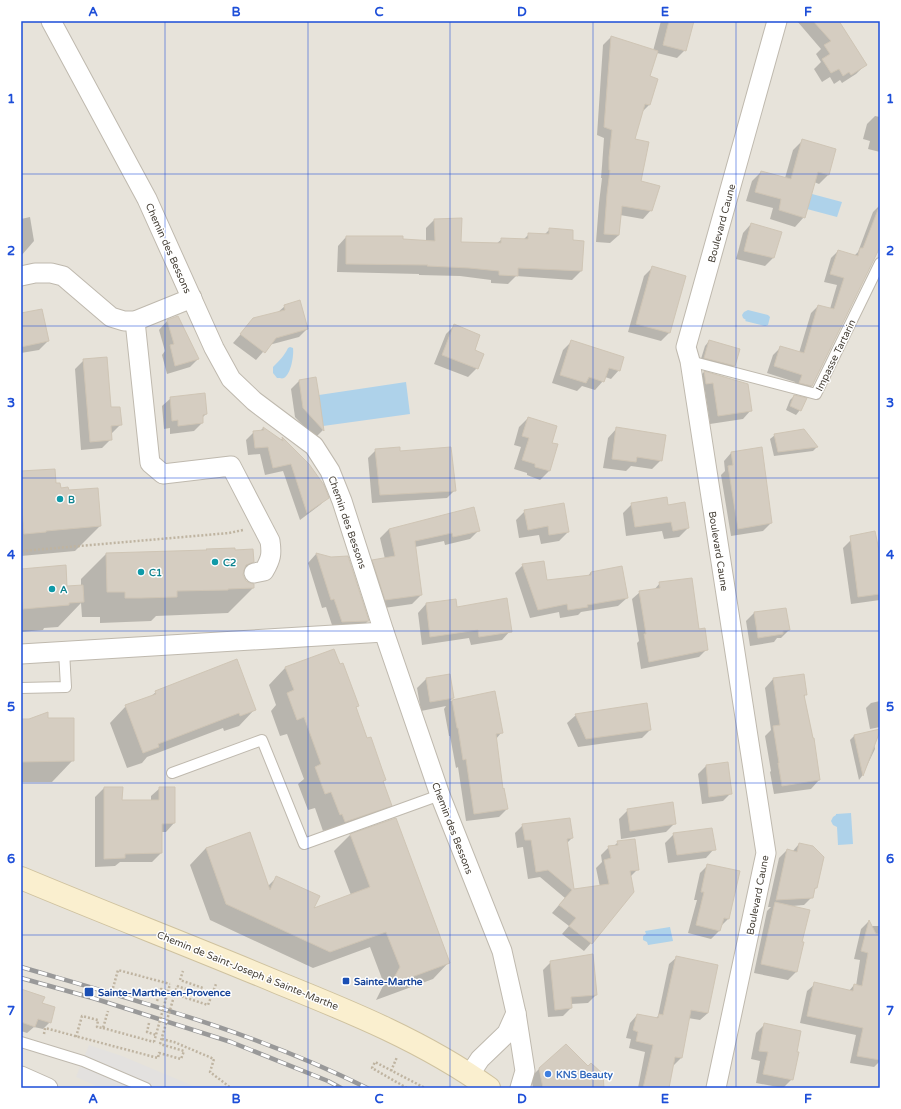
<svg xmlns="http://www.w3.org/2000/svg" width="901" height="1109" viewBox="0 0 901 1109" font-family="'Varela Round',sans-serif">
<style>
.residential{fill:#e7e3da}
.parking{fill:#e3e1df}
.water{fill:#aed2ea}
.shadow{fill:#0003}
.building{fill:#d5cdc1;stroke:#cfc5b5}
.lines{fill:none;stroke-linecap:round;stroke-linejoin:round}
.lane-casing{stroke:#bfb9ae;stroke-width:12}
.street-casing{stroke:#bfb9ae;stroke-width:21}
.secondary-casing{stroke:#cfc29f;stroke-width:24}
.path{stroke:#bfb4a1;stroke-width:2.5;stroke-dasharray:2 2;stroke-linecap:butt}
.lane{stroke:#fff;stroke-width:10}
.street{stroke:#fff;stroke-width:19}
.secondary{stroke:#faefcf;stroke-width:22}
.rail-casing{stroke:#999;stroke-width:4.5}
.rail{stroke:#fff;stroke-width:3;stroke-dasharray:9;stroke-linecap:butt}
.path-bridge{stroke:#bfb4a1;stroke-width:2.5;stroke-dasharray:2 2;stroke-linecap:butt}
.grid{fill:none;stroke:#1d4ed8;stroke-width:1;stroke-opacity:0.55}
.culture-dot{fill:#0f9aa8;stroke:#fff;stroke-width:1.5}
.transit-dot{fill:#1a4fb4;stroke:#fff;stroke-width:1.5}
.shop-dot{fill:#3f7fe0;stroke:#fff;stroke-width:1.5}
.labels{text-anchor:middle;stroke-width:3;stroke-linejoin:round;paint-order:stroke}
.street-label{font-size:10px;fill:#484239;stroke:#fff}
.culture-label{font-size:10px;font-weight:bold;fill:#0d838f;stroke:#fff;text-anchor:start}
.transit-label{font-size:10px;font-weight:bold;fill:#164399;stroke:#fff;text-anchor:start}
.shop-label{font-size:10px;font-weight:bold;fill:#366cbe;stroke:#fff;text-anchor:start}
.neatline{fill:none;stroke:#1d4ed8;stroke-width:1.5}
.grid-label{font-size:13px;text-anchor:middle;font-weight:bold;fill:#1d4ed8}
</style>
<rect width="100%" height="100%" fill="#f4f1eb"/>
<rect class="residential" x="21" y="21" width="859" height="1067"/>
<polygon class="parking" points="89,1045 122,1056 198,1088 101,1088 76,1077"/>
<g class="water">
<polygon points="812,194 842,202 837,217 807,209"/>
<polygon points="748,310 768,315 770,317 768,325 765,326 745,321 746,320 743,318 742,315 744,312"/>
<path d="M290,347L293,348C294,355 291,374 284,378C282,379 280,378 277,378L273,373V367C279,361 285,355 288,348Z"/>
<polygon points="406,382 410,414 323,426 319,405 320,404 319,395"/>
<polygon points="851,813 853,844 838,845 837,827 833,825 831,821 833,817 836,815 836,814"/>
<polygon points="670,927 673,941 648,945 647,942 643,940 643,936 646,934 645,931"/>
</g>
<g class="shadow">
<polygon points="661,21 693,21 685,50 677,58 657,53 649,76 649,105 642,112 634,140 640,181 651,210 643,219 620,215 619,235 610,243 596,242 599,203 602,178 601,178 602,166 604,138 597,135 603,45 611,37 653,51"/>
<polygon points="797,21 838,21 865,65 856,74 842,83 840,80 834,84 830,77 822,82 814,69 821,62 816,54 821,49"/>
<polygon points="875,116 880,117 880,152 868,149 870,141 863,139 867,124"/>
<polygon points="802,141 828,175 819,184 814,182 804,217 795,227 770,219 773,208 746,201 752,181 761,172 785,178 793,150"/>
<polygon points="880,205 880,245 812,386 804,393 792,390 795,382 767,373 773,355 780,348 799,353 811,313 818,306 830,309 837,285 824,282 831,258 838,251 854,256 858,252 873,212"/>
<polygon points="30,217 34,241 21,256 21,219"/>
<polygon points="434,220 460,243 496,244 502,239 523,240 529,234 544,235 550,229 572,241 581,271 572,280 516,276 508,284 491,283 491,280 460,276 419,275 419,274 337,272 338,246 346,237 426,241 426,228"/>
<polygon points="751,224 773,258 765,266 736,259 743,233"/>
<polygon points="652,268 685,277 669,333 661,341 628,332 644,276"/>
<polygon points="285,306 307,329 299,337 269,345 256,360 233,343 254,319 277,313"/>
<polygon points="21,314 48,341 39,350 21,353"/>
<polygon points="177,317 198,359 190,367 167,374 162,355 165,351 159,330 167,321"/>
<polygon points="454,326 473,351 477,368 468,377 434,364 446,334"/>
<polygon points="572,341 619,370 611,379 605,377 603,381 595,390 582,386 577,391 552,383 563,350"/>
<polygon points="709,341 734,366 730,370 700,362 705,346"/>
<polygon points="84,360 120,425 111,434 111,439 102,448 81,450 75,369"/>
<polygon points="704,372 731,380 751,410 743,419 710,424 705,391 698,392 696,380"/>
<polygon points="315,378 323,430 315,438 295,417 291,389 299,381"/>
<polygon points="794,396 800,410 796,415 786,410 790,400"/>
<polygon points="171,398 206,414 202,418 202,423 194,431 170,434 170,428 164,429 162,406"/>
<polygon points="528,418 551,443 557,445 549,471 540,480 527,475 527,473 514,469 521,447 514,445 519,427"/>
<polygon points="263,428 280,440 282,439 309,465 328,497 320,505 300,520 283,471 265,475 260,454 248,455 246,440 254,432 260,431"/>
<polygon points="617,428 661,460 652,469 631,466 626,471 603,468 608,438"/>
<polygon points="775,435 817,447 813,451 774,456 770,439"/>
<polygon points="376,450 399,452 455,490 447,498 372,503 368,458"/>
<polygon points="731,453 771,523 763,531 731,536 721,475 725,471 724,461"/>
<polygon points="21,472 55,484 60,489 68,491 100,526 75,551 21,556"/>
<polygon points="632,504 668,506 688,528 679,537 664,539 662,531 626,536 623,513"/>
<polygon points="525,511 568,532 559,541 541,544 539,535 519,538 516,520"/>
<polygon points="389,529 479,530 470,539 445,545 444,541 415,547 421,595 412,604 377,609 364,569 373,561 385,559 380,538"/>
<polygon points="851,540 880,554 880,600 851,604 843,548"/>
<polygon points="205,551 253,561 242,572 242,575 245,581 253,588 228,613 156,616 151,621 100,623 100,617 82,617 81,603 58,627 44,628 43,630 21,632 21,570 65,566 67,587 81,586 81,579 106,554"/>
<polygon points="316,554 331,558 368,621 359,630 334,631 326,607 322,608 308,563"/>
<polygon points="523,565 546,581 588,576 591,572 627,598 618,606 581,612 578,615 560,618 559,612 530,618 515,573"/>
<polygon points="660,583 698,630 707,649 699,657 641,669 637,643 639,641 632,599 640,592 654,590"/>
<polygon points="426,604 456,608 510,631 502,640 471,645 469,638 422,645 418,613"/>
<polygon points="786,609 789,630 781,638 777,638 774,642 750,646 746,621 754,613"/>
<polygon points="333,650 358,706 355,708 367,740 385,780 382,783 390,805 374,822 328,838 325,830 323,831 315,808 308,810 298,784 304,779 287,734 280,736 271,711 276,705 269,685 285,668"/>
<polygon points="426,679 453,698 450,701 494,693 501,733 496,739 502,790 507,809 499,817 466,821 458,767 456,768 450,736 449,736 444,709 446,706 421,711 417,688"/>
<polygon points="773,679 806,694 804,697 813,739 819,780 811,789 774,794 770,772 771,771 765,736 771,730 765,688"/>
<polygon points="156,692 255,709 239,726 224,731 223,728 147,757 142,763 127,768 110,723 126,706 150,697"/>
<polygon points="880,701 880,727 870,729 866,708 871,703"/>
<polygon points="576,715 650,730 642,738 578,747 567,723"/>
<polygon points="47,719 73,760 52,782 21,782 21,720"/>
<polygon points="872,732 875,749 862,776 859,780 850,740 854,736"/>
<polygon points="728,763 731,793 723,801 702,804 698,774 706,766"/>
<polygon points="104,788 122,788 121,801 151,801 151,796 160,788 174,823 166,832 161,832 161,853 152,862 120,862 115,866 95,867 95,797"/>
<polygon points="628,810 675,823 666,832 621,839 619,819"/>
<polygon points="523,825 572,838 567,843 573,890 600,887 596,868 602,862 601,855 609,847 614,846 618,842 638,869 630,877 633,892 591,943 584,951 562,934 569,926 552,913 565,898 540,877 528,879 523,847 517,848 515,833"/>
<polygon points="250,833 268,886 277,877 312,910 351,895 334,851 350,835 449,962 433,979 376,1000 384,984 370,947 313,968 210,920 190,865 206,848"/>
<polygon points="674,834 714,849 706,858 668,863 665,843"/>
<polygon points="799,844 816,888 814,890 812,897 804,905 792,906 801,942 802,943 796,972 788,980 754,973 767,911 771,907 768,907 779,858 787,850 792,852"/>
<polygon points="708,865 738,872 728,919 721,926 720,930 711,939 688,933 697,900 694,900 700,873"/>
<polygon points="868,922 871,927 872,926 879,926 880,1061 874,1067 850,1063 856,1035 800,1023 807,991 815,984 849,991 854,985 856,986 860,960 854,959 861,929"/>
<polygon points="677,957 708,1013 700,1020 688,1018 681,1058 673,1066 668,1088 638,1088 645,1052 629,1048 631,1039 626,1038 630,1023 637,1015 656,1018 658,1016 669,964"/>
<polygon points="551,962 596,995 588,1003 571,1004 571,1008 563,1016 548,1017 543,970"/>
<polygon points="21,990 41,1004 50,1022 43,1029 34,1027 27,1033 21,1031"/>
<polygon points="765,1024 792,1079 783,1088 756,1083 760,1061 751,1059 756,1033"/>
<polygon points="540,1068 603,1088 533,1088 531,1077"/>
</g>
<g class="building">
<polygon points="669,21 694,21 686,51 663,45"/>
<polygon points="813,21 839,21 867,65 851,75 849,72 843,76 839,69 831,73 822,59 830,54 824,45 831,41"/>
<polygon points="611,36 658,51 650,76 658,79 650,105 645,104 635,139 649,142 641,181 660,186 652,211 622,206 619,235 604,234 607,194 610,170 609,170 609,157 612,130 604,127"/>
<polygon points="802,139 836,149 829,175 818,172 805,218 779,210 781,199 755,192 761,171 791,179"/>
<polygon points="879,207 880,207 880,247 812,386 799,383 802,375 774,366 780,346 804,353 818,305 834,309 844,278 830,274 838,250 858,256 860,248 863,248"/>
<polygon points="462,218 461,242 501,243 501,238 528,239 528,233 549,234 549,228 573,230 573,240 584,241 582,271 518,268 518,276 499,275 499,271 469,268 427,266 428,265 346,264 346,236 403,236 403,239 435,241 434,219"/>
<polygon points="751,223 782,232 774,258 744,251"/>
<polygon points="652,266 686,276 670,333 636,324"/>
<polygon points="300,300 308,329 276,338 265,353 240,334 253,318 285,310 284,305"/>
<polygon points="42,309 49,341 21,347 21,313"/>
<polygon points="178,316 199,359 175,366 170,345 174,344 167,320"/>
<polygon points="454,324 480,335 475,350 484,354 478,369 442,355"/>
<polygon points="571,340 624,357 620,371 609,368 604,382 589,377 586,383 560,375"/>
<polygon points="709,340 740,349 735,366 704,358"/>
<polygon points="107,357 111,407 120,407 122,425 111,426 112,440 90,442 83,359"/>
<polygon points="704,371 748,384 752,411 718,416 713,383 706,384"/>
<polygon points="316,377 319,395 324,431 303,408 299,380"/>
<polygon points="205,393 207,414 203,415 203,423 178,426 178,420 172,421 170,397"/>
<polygon points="794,395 807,398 801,411 790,406"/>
<polygon points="528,417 557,426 552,443 558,444 550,471 535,467 535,464 522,460 529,438 522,436"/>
<polygon points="263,427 283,441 282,437 309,464 324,485 329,498 307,513 291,464 273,468 268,447 255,448 253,431 264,430"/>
<polygon points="616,427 666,435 662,461 637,457 636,462 612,459"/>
<polygon points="804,429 818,447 778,452 774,434"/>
<polygon points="400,447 400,451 451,447 456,491 380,495 375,449"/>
<polygon points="762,447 772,523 738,529 728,466 733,465 731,452"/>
<polygon points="55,469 56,483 60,483 61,488 68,487 69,490 98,488 101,526 46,531 46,532 24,534 22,508 21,509 21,471"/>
<polygon points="667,497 668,505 685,502 689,528 673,531 671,522 635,527 631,503"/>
<polygon points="564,503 569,532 549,535 548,526 528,530 524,510"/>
<polygon points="474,507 480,531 453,537 452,533 415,541 422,595 385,600 372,560 395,556 389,529"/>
<polygon points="875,531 880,555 880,594 858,597 850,536"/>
<polygon points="235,548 235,550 253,549 254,562 246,565 244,570 243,575 246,581 250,583 254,584 254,588 228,589 228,590 177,591 177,597 142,598 125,598 125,592 107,592 106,553 207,550 206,549"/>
<polygon points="316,553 331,557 348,556 369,621 342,622 334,599 331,600"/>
<polygon points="544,561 547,580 591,575 591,572 622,566 628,598 587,605 588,607 568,610 567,604 538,610 522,564"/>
<polygon points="66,565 67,586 83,585 84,602 69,603 69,605 23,609 21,569"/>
<polygon points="692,578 699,629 705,628 708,650 649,662 644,634 646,634 639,591 660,588 659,582"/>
<polygon points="507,598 512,632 479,637 478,630 430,637 426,603 456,599 457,607"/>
<polygon points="786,608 790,630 783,631 783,634 758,638 754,612"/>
<polygon points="334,649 340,664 343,663 359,706 356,707 367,738 371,737 382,769 386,780 383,781 392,806 345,822 342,814 340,815 331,792 325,794 315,767 321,764 304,717 297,720 287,693 294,690 285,667"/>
<polygon points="237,659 256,710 240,716 239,713 174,738 158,744 159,747 143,753 125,705 156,694 155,691"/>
<polygon points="450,674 454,698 430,702 426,678"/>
<polygon points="804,674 807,695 804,695 813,738 814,738 820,780 782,786 778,763 779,763 773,726 780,725 773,678"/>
<polygon points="495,691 503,733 496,734 503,789 504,788 508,809 474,814 466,759 463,760 458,728 457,728 452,700"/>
<polygon points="647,703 651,730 586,739 575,714"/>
<polygon points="48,712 48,718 74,718 74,761 21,762 21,719 29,719"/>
<polygon points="880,729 880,731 863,776 854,735"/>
<polygon points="728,762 732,794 709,797 706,765"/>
<polygon points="104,787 123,787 122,800 159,800 159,787 175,787 175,823 162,824 162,853 125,854 125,858 104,859"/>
<polygon points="673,802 676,824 630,831 627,809"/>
<polygon points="396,818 450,963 390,985 400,967 386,932 330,952 226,904 206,848 250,832 270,890 276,876 320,896 314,908 370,887 350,834"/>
<polygon points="570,818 573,838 567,839 574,889 609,884 604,860 611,858 608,846 618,845 617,841 635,839 639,870 630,871 634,892 592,944 569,926 576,918 559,905 572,890 548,870 536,872 531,840 525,840 522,824"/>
<polygon points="712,828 716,850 677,855 673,833"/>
<polygon points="799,843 813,846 824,857 817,888 815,888 813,898 776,900 787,849 797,852"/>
<polygon points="707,864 740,871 729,919 724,918 720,931 696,925 704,892 701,892"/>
<polygon points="775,902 810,910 802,942 804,942 797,972 761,964"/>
<polygon points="869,920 876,934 880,934 880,1060 857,1056 863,1028 807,1016 814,982 853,991 854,984 862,986 868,953 861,951"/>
<polygon points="593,954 597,995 571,997 572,1008 555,1010 550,961"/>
<polygon points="676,956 718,965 708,1013 691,1010 682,1058 675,1057 669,1088 643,1088 653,1045 636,1041 638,1032 633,1030 637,1014 658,1018 659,1014 663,1015"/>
<polygon points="21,989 45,997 42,1003 55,1007 51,1023 38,1019 35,1027 21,1022"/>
<polygon points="764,1023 801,1031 797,1052 799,1052 793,1080 763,1074 768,1052 759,1051"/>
<polygon points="566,1044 588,1066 591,1063 603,1074 604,1088 543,1088 539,1068"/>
</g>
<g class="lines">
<defs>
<g id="lane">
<polyline points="690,361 816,394 880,263"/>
<polyline points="21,688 66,687 64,651"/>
<polyline points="172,773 262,740 304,844 440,795"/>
<polyline points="21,1042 83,1061 146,1088"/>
</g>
<g id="street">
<polyline points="51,21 147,199 214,348 231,379 254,401 314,446 330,471 342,501 384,632 440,795 502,951 516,1013 525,1071 520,1088"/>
<polyline points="21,276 35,273 51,273 63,276 111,317 124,321 135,321 192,298"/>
<path d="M135,321L150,463L163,474L231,466L270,541C272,554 271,559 264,571L254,573"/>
<polyline points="21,654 384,632"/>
<polyline points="470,1074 480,1059 507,1033 516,1013"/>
<polyline points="21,1076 48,1088"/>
<polyline points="716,1088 766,853 690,361 686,347 777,21"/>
</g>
<path id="secondary" d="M21,878C107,914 193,947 279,983C351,1012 425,1042 489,1088"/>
</defs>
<use href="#lane" class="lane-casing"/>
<use href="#street" class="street-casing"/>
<use href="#secondary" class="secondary-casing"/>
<g class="path">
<polyline points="22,551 229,533 243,530"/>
<polyline points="177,986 201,994 203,988 180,980 183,971"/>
<polyline points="113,988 118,970 170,984"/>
<polyline points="174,994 208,1005 216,984"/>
<polyline points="157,1001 161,989 168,991"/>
<polyline points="149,1023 147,1032 156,1035"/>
<polyline points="103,1028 154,1042"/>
<polyline points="44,1034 45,1028 158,1058 159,1053 181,1059 184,1051 160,1044"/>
<polyline points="76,1037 82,1016 98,1020 97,1027 103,1028 108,1011"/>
<polyline points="162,1039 174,1042 214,1059 210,1072 231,1088"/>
<polyline points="391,1071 397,1057"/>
<polyline points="407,1088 372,1068 375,1062 425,1088"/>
</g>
<use href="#lane" class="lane"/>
<use href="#street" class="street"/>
<use href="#secondary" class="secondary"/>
<defs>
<g id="rail">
<path d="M21,967C138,1001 257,1033 367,1088"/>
<polyline points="21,978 96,999 231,1042 328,1081 341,1088"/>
</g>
</defs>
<use href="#rail" class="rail-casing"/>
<use href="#rail" class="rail"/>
<g class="path-bridge">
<polyline points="154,1042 170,984"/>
<polyline points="160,1044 177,986"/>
</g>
</g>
<path class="grid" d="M165,21V1088M308,21V1088M450,21V1088M593,21V1088M736,21V1088M21,174H880M21,326H880M21,478H880M21,631H880M21,783H880M21,935H880"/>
<g class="culture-dot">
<circle cx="60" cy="499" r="4"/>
<circle cx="215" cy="562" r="4"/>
<circle cx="141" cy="572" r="4"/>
<circle cx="52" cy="589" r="4"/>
</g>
<g class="transit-dot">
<rect x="342" y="977" width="8" height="8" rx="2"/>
<rect x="84" y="987" width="10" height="10" rx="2"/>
</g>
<circle class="shop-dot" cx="548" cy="1074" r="4"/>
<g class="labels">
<g class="street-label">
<text transform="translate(721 223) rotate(-75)" y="4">Boulevard Caune</text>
<text transform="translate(169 248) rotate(66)" y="4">Chemin des Bessons</text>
<text transform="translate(835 355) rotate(-64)" y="4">Impasse Tartarin</text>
<text transform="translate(348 522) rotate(71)" y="4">Chemin des Bessons</text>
<text transform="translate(719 551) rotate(81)" y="4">Boulevard Caune</text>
<text transform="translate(453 828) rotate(69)" y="4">Chemin des Bessons</text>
<text transform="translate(757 895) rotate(-79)" y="4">Boulevard Caune</text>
<text transform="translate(248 970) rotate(22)" y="4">Chemin de Saint-Joseph à Sainte-Marthe</text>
</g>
<g class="culture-label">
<text x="68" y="503">B</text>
<text x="223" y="566">C2</text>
<text x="149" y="576">C1</text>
<text x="60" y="593">A</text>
</g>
<g class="transit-label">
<text x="354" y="985">Sainte-Marthe</text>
<text x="98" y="996">Sainte-Marthe-en-Provence</text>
</g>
<g class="shop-label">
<text x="556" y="1078">KNS Beauty</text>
</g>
</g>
<rect width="901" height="1109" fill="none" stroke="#ffffff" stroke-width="44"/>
<rect x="22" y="22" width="857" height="1065" class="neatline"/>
<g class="grid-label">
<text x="93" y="16">A</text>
<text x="236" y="16">B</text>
<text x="379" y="16">C</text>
<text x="522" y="16">D</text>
<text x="665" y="16">E</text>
<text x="808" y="16">F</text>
<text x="11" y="103">1</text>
<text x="890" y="103">1</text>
<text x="11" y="255">2</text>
<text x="890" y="255">2</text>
<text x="11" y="407">3</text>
<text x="890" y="407">3</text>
<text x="11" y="559">4</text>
<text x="890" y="559">4</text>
<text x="11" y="711">5</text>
<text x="890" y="711">5</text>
<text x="11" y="863">6</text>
<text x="890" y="863">6</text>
<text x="11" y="1015">7</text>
<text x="890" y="1015">7</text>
<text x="93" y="1103">A</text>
<text x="236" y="1103">B</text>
<text x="379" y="1103">C</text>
<text x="522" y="1103">D</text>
<text x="665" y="1103">E</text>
<text x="808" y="1103">F</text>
</g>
</svg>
